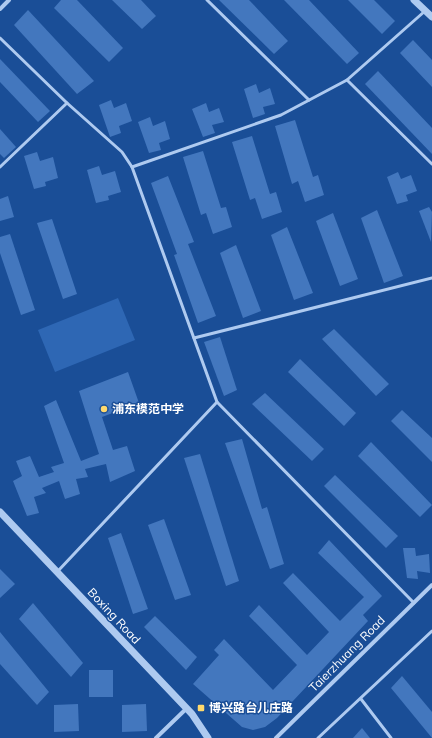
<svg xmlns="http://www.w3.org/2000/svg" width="432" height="738" viewBox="0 0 432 738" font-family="Mulish,'Noto Sans SC',sans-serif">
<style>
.green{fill:#2e67b4}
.building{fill:#4377be}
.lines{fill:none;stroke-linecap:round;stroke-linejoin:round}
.service{stroke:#aecaf0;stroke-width:3}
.minor{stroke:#aecaf0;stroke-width:4}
.tertiary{stroke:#aecaf0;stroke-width:7}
.poi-dot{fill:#ffd96d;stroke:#1a4e97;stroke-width:1.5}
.labels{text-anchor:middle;stroke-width:3;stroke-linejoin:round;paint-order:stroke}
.poi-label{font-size:12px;font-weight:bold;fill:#fff;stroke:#1a4e97;text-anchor:start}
.street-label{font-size:12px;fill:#fff;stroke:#1a4e97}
</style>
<rect width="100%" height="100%" fill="#1a4e97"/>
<polygon class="green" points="118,298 135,340 55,372 38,330"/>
<g class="building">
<polygon points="61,0 77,0 123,48 109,62 54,8"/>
<polygon points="112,0 141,0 156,16 142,29"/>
<polygon points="219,0 249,0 288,41 274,54"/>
<polygon points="284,0 309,0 359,53 347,64"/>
<polygon points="348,0 374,0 395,21 382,34"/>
<polygon points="28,10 94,81 77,94 14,25"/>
<polygon points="413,40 432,60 432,87 400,53"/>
<polygon points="0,59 50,111 38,122 0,82"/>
<polygon points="378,71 432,128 432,154 365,84"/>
<polygon points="256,84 259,93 270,88 275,104 263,107 265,114 253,118 244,89"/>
<polygon points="111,100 114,108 126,103 132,121 119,126 121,133 110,137 99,105"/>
<polygon points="206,103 209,112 219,108 224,122 212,125 215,133 203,137 192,109"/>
<polygon points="150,117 153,126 165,121 170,139 159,143 161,150 149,153 138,122"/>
<polygon points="295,120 313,177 318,175 324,195 305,202 298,181 292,184 275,126"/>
<polygon points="0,129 16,147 4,158 0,154"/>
<polygon points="252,136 270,194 276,192 282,212 262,219 255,198 250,200 232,142"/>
<polygon points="203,151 221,208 226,207 232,227 213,234 206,213 201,215 183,157"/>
<polygon points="37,152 40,161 53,157 58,178 45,182 46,186 34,189 24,156"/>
<polygon points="99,166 102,175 115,171 121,192 108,196 109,200 96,203 87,170"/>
<polygon points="398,172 401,179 411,175 417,191 406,195 408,201 397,204 387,177"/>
<polygon points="168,176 194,242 188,244 216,316 198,323 174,255 177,254 151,183"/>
<polygon points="8,196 14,217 0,221 0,199"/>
<polygon points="429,207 432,212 431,242 419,211"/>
<polygon points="377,210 403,276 384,283 361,218"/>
<polygon points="333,213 358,279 340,286 316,221"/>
<polygon points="52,219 77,294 63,299 37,223"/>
<polygon points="287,227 313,293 294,300 271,235"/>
<polygon points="10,234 35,310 21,315 0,253 0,237"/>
<polygon points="236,245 261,311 243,318 220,253"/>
<polygon points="334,329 389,384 376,396 322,339"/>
<polygon points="220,337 237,390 224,396 204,342"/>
<polygon points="300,359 356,413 344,426 288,372"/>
<polygon points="128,372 139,403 102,417 113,450 127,446 135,471 110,482 106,464 85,469 88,477 76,479 80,494 65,499 59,481 42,488 46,493 34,497 39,513 27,516 13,481 22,476 16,461 30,456 39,477 54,472 51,467 64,463 44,406 56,400 81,461 99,454 79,391"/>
<polygon points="265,393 324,449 312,461 252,404"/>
<polygon points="402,410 432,438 432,462 391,421"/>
<polygon points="242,439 262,509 267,507 284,564 270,569 225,443"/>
<polygon points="371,442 432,505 420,517 358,456"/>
<polygon points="200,454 239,581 226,586 184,458"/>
<polygon points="335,475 398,536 386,548 324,486"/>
<polygon points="164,519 191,595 175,600 148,525"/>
<polygon points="121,533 148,609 133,614 108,538"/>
<polygon points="329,540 382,596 363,615 368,621 277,718 265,727 253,730 242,727 193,684 219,655 214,650 224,639 273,690 297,665 249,616 259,605 307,655 329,632 283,583 293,573 340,621 364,597 318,553"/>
<polygon points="403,548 415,548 416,556 429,554 430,573 417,571 418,579 407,578"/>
<polygon points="0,569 15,584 0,598"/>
<polygon points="33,603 83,663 71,677 19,619"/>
<polygon points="155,616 197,657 186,670 144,627"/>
<polygon points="0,632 49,692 37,705 0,664"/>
<rect x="89" y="670" width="24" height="27"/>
<polygon points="402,676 432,712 432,738 391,688"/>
<polygon points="78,704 79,731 54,732 54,705"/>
<polygon points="146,704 147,731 122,732 122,705"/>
<polygon points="362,728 370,738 353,738"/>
</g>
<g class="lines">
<g class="service">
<polyline points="207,0 309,100"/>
<polyline points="0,38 67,103 122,152 132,167 217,402 414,603"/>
<polyline points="347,80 432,164"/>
<polyline points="0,167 67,103"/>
<polyline points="132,167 281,115 347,80 425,11"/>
<polyline points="194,338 432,278"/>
<polyline points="58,571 217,402"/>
<polyline points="361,699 391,738"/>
<polyline points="318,738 432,631"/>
</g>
<g class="minor">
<polyline points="0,9 9,0"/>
<polyline points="156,738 186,709"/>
<polyline points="276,738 432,585"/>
</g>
<g class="tertiary">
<polyline points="414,0 432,17"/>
<polyline points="0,512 192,714 208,738"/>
</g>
</g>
<g class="poi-dot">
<circle cx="104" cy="409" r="4"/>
<rect x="197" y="704" width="8" height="8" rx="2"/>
</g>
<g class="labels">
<g class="poi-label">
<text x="112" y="413">浦东模范中学</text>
<text x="209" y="712">博兴路台儿庄路</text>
</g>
<g class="street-label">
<text transform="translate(114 616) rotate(47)" y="4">Boxing Road</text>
<text transform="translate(347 654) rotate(-45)" y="4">Taierzhuang Road</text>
</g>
</g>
</svg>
